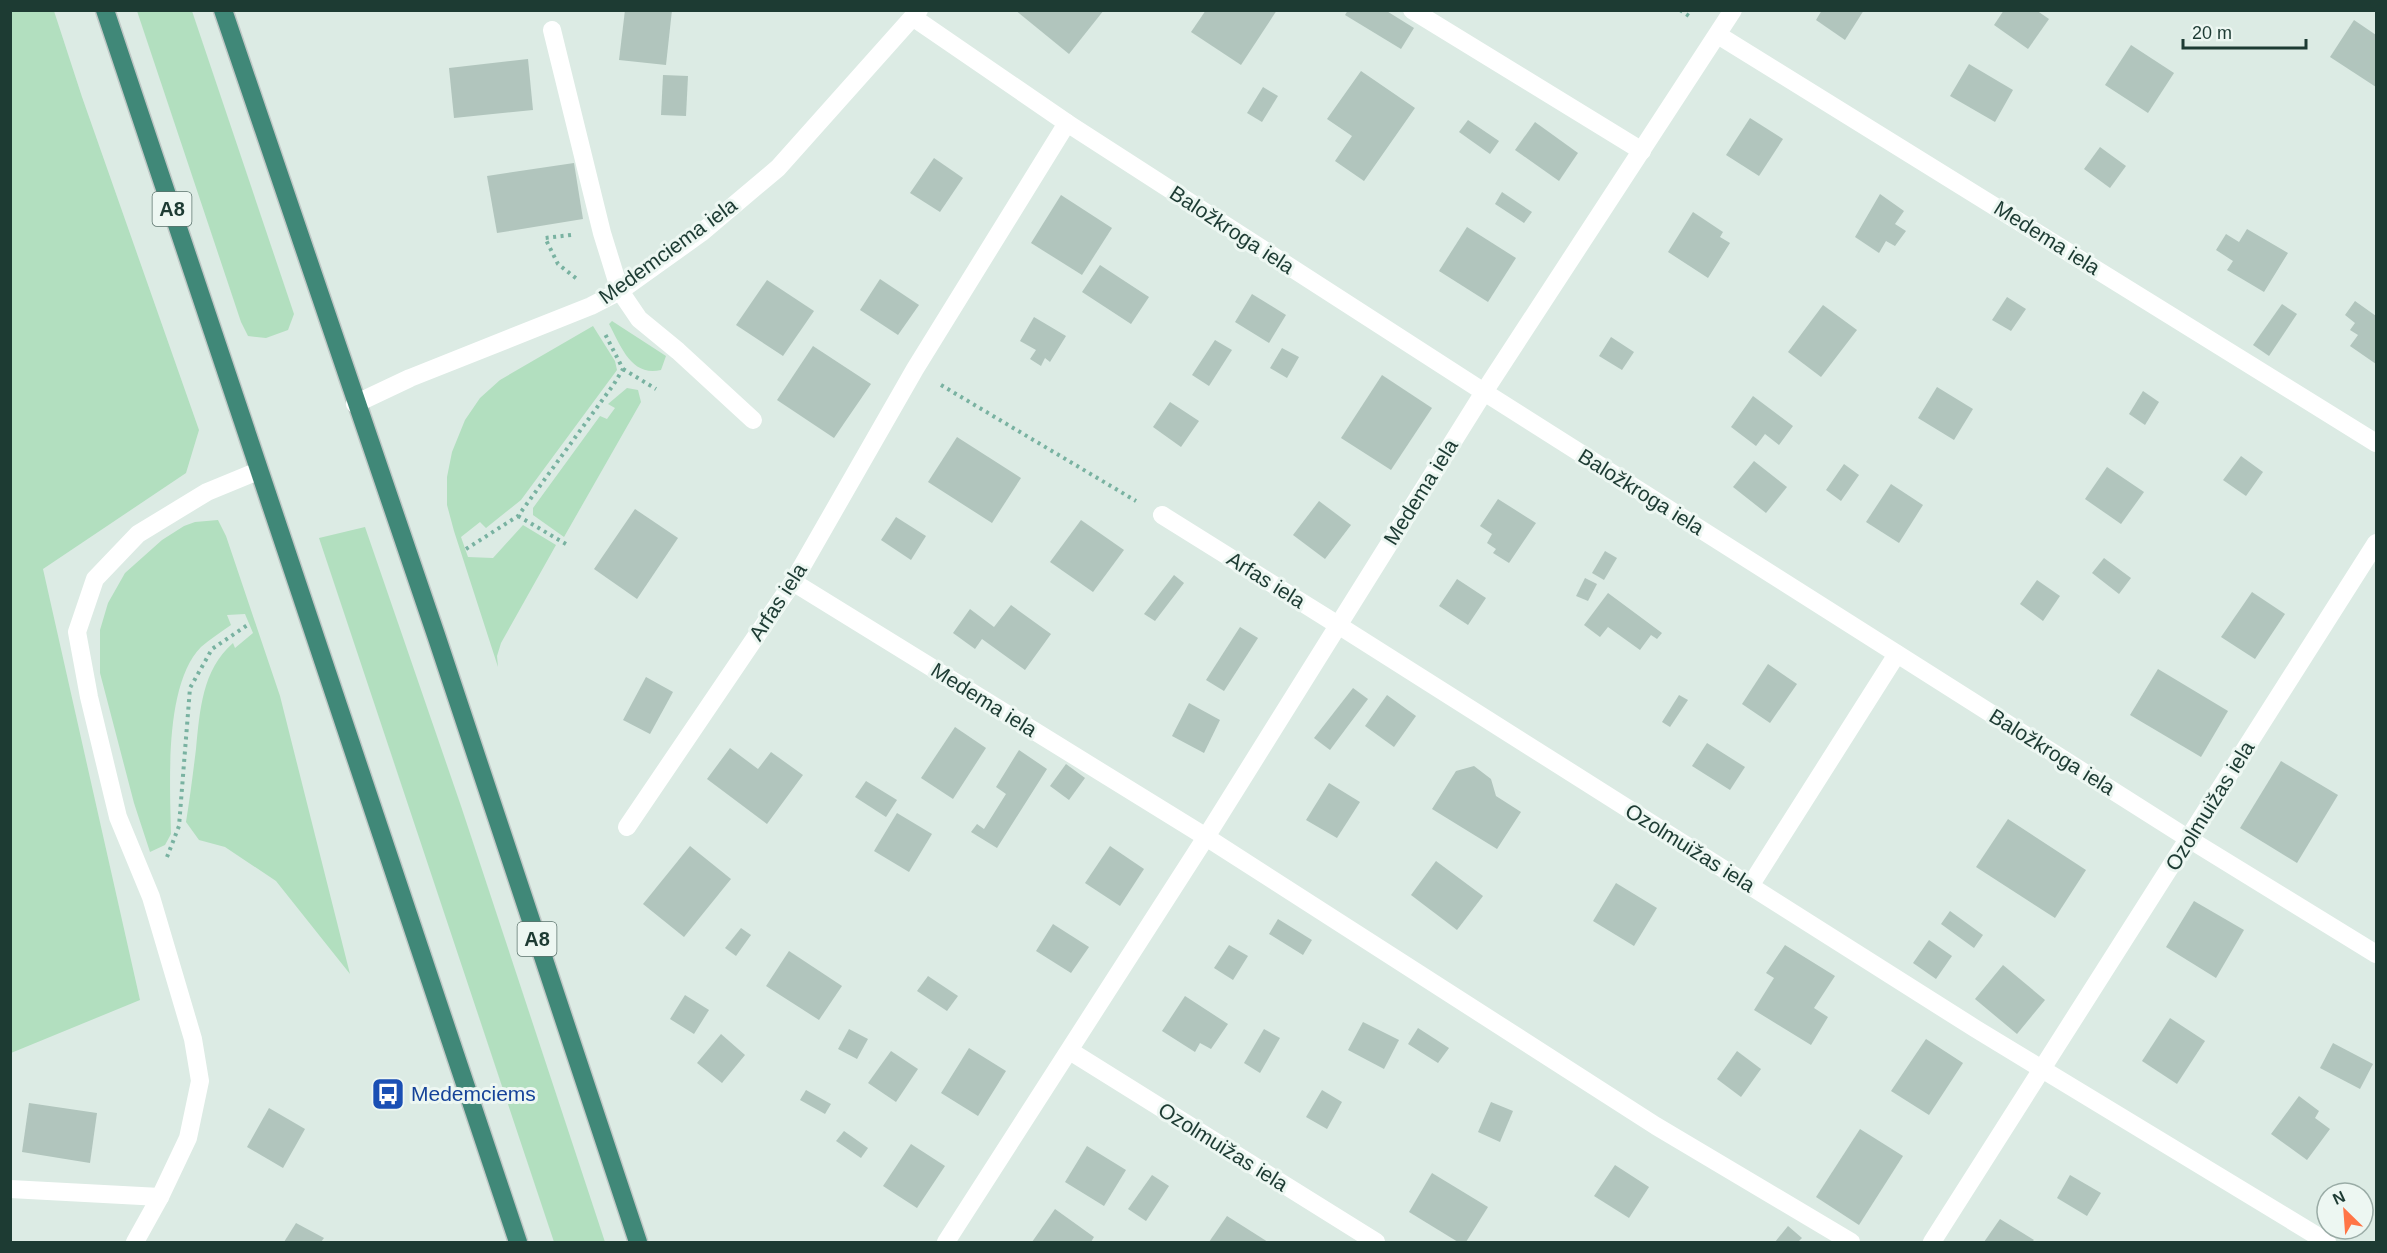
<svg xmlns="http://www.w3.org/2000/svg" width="2387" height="1253" viewBox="0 0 2387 1253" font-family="Helvetica,sans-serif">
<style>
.green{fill:#b2dfbf}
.building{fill:#b1c5bd}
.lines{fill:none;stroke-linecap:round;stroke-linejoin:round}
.trunk-casing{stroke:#c0c8c6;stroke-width:21}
.path{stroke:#79b2a1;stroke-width:4;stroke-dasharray:3 4.5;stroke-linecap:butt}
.service{stroke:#fff;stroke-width:18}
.minor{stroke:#fff;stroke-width:18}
.tertiary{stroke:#fff;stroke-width:18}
.trunk{stroke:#408878;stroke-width:18}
.labels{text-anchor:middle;stroke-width:6;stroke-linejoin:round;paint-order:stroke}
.shield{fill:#edf7f2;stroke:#5b736c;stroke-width:1.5}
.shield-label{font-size:20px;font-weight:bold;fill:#1d3b33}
.street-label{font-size:21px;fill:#1d3b33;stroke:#edf7f2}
.transit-label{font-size:21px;fill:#164399;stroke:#edf7f2;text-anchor:start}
</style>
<rect width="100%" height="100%" fill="#dcebe4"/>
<g class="green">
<polygon points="54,11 82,97 199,430 186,473 43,569 140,1000 11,1053 10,11"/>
<polygon points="137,11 192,11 294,314 288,330 266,338 248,336 241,322"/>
<path d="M612,321L666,356L661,370C631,377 621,346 609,324Z"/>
<polygon points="593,326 615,361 617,370 521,500 486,528 480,522 461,537 468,557 493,558 523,525 556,545 501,643 497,656 498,667 454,531 447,505 447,477 452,452 465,420 480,398 500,380"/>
<polygon points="627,388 638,390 641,402 564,537 533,515 533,508 600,416 607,419 615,408 608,404"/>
<path d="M218,520L226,536L280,696L350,974L276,881L225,847L199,840L186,822C190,798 193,773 196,749C200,710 202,670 233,643L235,648L253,633L245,614L227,615L231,625C221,632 210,639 201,647C164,685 170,783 171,834L165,845L150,852L134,803L100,673V630L108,603L125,573L162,540L184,526L195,522Z"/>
<polygon points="365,527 461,806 605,1242 554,1242 319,538"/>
</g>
<g class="building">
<polygon points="625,10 672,10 666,65 619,60"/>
<polygon points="1015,10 1104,10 1069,54"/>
<polygon points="1206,10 1277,10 1241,65 1191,32"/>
<polygon points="1348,10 1385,10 1414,28 1401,49 1345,15"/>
<polygon points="1822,10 1864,10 1845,40 1816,20"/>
<polygon points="2004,10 2036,10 2049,19 2028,49 1994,25"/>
<polygon points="2354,20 2376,35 2376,87 2330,57"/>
<polygon points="2131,45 2174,73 2148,113 2105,85"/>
<polygon points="528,59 533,110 454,118 449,68"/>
<polygon points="1969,64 2013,90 1995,122 1950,96"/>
<polygon points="1361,71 1415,108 1364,181 1335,161 1352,136 1327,119"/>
<polygon points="663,75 688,76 686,116 661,115"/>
<polygon points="1263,87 1278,96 1262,122 1247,113"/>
<polygon points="1750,118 1783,139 1759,176 1726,155"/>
<polygon points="1468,120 1499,141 1490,154 1459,132"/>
<polygon points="1535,122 1578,153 1559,181 1515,150"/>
<polygon points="2100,147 2126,166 2110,188 2084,169"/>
<polygon points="934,158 963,178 940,212 910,193"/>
<polygon points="574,163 583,219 497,233 487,176"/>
<polygon points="1502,192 1532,212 1524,223 1495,204"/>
<polygon points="1880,194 1904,211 1895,224 1906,231 1895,246 1886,241 1879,253 1855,237"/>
<polygon points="1061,195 1112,228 1082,275 1031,243"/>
<polygon points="1693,212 1723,232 1720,237 1730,243 1708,278 1668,252"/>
<polygon points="1467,227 1516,258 1488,302 1439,271"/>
<polygon points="2247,229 2288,253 2264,292 2227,270 2233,261 2216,250 2226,234 2239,242"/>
<polygon points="1100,265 1149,297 1131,324 1082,292"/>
<polygon points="880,279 919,305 898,335 860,310"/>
<polygon points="767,280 814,311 783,356 736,325"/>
<polygon points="1252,294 1286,315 1269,343 1235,322"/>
<polygon points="2007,297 2026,309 2011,331 1992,320"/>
<polygon points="2355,301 2376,316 2376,364 2350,346 2358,335 2350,330 2355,323 2345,315"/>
<polygon points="2282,304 2297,314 2269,356 2253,345"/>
<polygon points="1823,305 1857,330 1821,377 1788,352"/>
<polygon points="1034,317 1066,336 1050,362 1045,358 1041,366 1030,359 1036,350 1020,341"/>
<polygon points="1611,337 1634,352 1622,370 1599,356"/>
<polygon points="1215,340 1232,350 1209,386 1192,375"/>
<polygon points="813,346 871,384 834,438 777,400"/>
<polygon points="1282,348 1299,357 1287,378 1270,368"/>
<polygon points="1382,375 1432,408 1391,470 1341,438"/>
<polygon points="1937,387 1973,409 1954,440 1918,418"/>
<polygon points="2143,391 2159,402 2145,425 2129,414"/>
<polygon points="1753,396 1793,426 1779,445 1765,434 1756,446 1731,427"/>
<polygon points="1170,402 1199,421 1181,447 1153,427"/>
<polygon points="957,437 1021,478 992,523 928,482"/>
<polygon points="2241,456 2263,472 2246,496 2223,480"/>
<polygon points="1754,461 1787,487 1766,513 1733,487"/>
<polygon points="1844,464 1859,475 1841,501 1826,490"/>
<polygon points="2107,467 2144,492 2121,524 2085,499"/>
<polygon points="1891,484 1923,505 1899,543 1866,522"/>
<polygon points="1498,499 1536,523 1509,563 1493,553 1496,549 1487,543 1492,534 1480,526"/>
<polygon points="1319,501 1351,525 1325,559 1293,535"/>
<polygon points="635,509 678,538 637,599 594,569"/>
<polygon points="896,517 926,536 911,560 881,540"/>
<polygon points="1081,520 1124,550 1093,592 1050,562"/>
<polygon points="1605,551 1617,558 1604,580 1592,573"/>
<polygon points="2104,558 2131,578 2119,594 2092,573"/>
<polygon points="1174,575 1184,583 1155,621 1144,614"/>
<polygon points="1585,578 1597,584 1588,601 1576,596"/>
<polygon points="1457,579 1486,598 1468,625 1439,606"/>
<polygon points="2037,580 2060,596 2043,621 2020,604"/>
<polygon points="2252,592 2285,614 2255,659 2221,637"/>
<polygon points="1608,593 1662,633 1657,639 1651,635 1640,650 1608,627 1600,637 1584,625"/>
<polygon points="1011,605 1051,634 1025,670 982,639 975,649 953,633 970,609 994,627"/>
<polygon points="1240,627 1258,638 1224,691 1206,680"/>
<polygon points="1768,664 1797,684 1770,723 1742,704"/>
<polygon points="2158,669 2228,711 2201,757 2130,715"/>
<polygon points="646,677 673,692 650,734 623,720"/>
<polygon points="1353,688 1368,699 1330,750 1314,738"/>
<polygon points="1387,695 1416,716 1394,747 1365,726"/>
<polygon points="1679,695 1688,700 1670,727 1662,722"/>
<polygon points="1189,703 1220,720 1204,753 1172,736"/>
<polygon points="955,727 986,748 953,799 921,778"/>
<polygon points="1707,743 1745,767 1730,790 1692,766"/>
<polygon points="730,748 758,769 771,752 803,775 767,824 707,779"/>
<polygon points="1019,750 1047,769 997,848 971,832 977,824 984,829 1006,794 996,787"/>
<polygon points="2281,761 2338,795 2297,863 2240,828"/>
<polygon points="1066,764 1085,778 1069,800 1050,786"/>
<polygon points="1474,766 1491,779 1496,796 1521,812 1497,849 1432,809 1456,771"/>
<polygon points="866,781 897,800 886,817 855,797"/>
<polygon points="1329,783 1360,802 1337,838 1306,820"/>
<polygon points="897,813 932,834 909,872 874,851"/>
<polygon points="2008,819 2086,870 2055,918 1976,867"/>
<polygon points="690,846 731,879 684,937 643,904"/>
<polygon points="1110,846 1144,869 1120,906 1085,883"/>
<polygon points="1436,861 1483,896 1457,930 1411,895"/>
<polygon points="1616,883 1657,908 1634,946 1593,921"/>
<polygon points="2194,901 2244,930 2216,978 2166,947"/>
<polygon points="1950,911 1983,935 1974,948 1941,924"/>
<polygon points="1278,919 1312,940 1303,955 1269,934"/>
<polygon points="1053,924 1089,947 1071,973 1036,951"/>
<polygon points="741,928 751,935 736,956 725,948"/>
<polygon points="1929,940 1952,956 1936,979 1913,963"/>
<polygon points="1229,945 1248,956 1233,980 1214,968"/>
<polygon points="1785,945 1835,976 1814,1008 1828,1017 1811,1045 1754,1010 1774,978 1766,973"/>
<polygon points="789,951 842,986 819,1020 766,986"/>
<polygon points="2003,965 2045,1000 2017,1034 1975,999"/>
<polygon points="928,976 958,996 947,1011 917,991"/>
<polygon points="685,995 709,1010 694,1034 670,1019"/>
<polygon points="1185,996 1228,1024 1211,1049 1200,1043 1195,1052 1162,1031"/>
<polygon points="2170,1018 2205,1041 2177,1084 2142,1061"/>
<polygon points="1363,1022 1399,1040 1384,1069 1348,1050"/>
<polygon points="1418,1028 1449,1048 1438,1063 1408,1044"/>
<polygon points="849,1029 868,1039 857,1059 838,1049"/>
<polygon points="1264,1029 1280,1038 1260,1073 1244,1063"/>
<polygon points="721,1034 745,1055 722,1083 697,1063"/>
<polygon points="1926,1039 1963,1063 1929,1115 1891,1091"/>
<polygon points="2333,1043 2373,1064 2360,1089 2320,1068"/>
<polygon points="969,1048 1006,1071 978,1116 941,1093"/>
<polygon points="891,1051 918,1069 896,1102 868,1083"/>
<polygon points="1737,1051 1761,1069 1741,1097 1717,1079"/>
<polygon points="806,1090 831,1104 825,1114 800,1100"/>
<polygon points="1322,1090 1342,1102 1327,1129 1306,1117"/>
<polygon points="2299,1096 2319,1111 2315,1118 2330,1129 2307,1160 2271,1134"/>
<polygon points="1491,1102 1513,1111 1500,1142 1478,1132"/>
<polygon points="29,1103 97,1113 90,1163 22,1152"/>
<polygon points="269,1108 305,1129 283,1168 247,1147"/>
<polygon points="1860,1129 1903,1156 1859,1225 1816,1197"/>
<polygon points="844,1131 868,1148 861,1158 836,1141"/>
<polygon points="911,1144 945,1166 917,1208 883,1186"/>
<polygon points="1087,1146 1126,1170 1104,1206 1065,1182"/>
<polygon points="1615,1165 1649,1187 1629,1218 1594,1196"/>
<polygon points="1432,1173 1488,1207 1466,1242 1458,1242 1409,1212"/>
<polygon points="1152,1175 1169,1186 1146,1221 1128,1209"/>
<polygon points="2070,1175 2101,1193 2087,1216 2057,1198"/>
<polygon points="1055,1209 1094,1237 1091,1242 1032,1242"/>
<polygon points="1227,1216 1268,1242 1209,1242"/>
<polygon points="2000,1219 2034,1240 2032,1242 1984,1242"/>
<polygon points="296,1223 324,1238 321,1242 284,1242"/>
<polygon points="1788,1226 1802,1238 1798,1242 1775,1242"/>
</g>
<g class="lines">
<defs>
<g id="trunk">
<polyline points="105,10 518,1242"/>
<polyline points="223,10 436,635 638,1242"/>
</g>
</defs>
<use href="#trunk" class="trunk-casing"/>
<g class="path">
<polyline points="1680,10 1692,18"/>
<polyline points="571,235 545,238 558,264 577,279"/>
<polyline points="623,369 656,389"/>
<polyline points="941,385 1136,501"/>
<polyline points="518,516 566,544"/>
<polyline points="466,549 518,516 614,384 623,369 604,332"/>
<polyline points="167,857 179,826 190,688 212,649 249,624"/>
</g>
<g class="service">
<polyline points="552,30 602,233 620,291 639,319 678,351 753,420"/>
<polyline points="1162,515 1338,625"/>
</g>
<g class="minor">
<polyline points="1412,10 1642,151"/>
<polyline points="914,18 1067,123 1484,392 2189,839 2376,954"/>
<polyline points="1718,35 2376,443"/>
<polyline points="793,582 1206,837 1656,1126 1851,1242"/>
<polyline points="1338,625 1976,1029 2327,1242"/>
<polyline points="627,827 793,582 915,369 1067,123"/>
<polyline points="1750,886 1897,654"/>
<polyline points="1070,1051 1376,1242"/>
<polyline points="10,1189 160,1197"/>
<polyline points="135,1242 160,1197 188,1138 200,1081 193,1039 151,897 118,817 89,697 77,632 95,579 138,534 207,492 258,471"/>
<polyline points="946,1242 1206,837 1484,392 1733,10"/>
<polyline points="1932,1242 2376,543"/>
</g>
<polyline class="tertiary" points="355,404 410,378 591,306 620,291 701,233 778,168 919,10"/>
<use href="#trunk" class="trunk"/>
</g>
<defs>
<symbol id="bus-square" viewBox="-11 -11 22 22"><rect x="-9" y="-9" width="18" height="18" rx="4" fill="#1a4fb4" stroke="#edf7f2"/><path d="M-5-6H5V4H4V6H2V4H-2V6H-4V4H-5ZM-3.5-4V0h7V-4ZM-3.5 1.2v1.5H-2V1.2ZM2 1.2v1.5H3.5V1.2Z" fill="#fff"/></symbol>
</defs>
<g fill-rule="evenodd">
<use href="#bus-square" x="369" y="1075" width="38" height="38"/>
</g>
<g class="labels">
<g class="shield">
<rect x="152.5" y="192" width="39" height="34" rx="4.5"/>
<rect x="517.5" y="922" width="39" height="34" rx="4.5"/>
</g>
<g class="shield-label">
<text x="172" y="216">A8</text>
<text x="537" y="946">A8</text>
</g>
<g class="street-label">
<text transform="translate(1232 230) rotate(33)" y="7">Baložkroga iela</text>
<text transform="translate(2047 238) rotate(32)" y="7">Medema iela</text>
<text transform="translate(668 251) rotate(-36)" y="7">Medemciema iela</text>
<text transform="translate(1421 492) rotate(-58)" y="7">Medema iela</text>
<text transform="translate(1641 492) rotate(32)" y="7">Baložkroga iela</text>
<text transform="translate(1266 580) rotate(32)" y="7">Arfas iela</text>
<text transform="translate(778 602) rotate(-57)" y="7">Arfas iela</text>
<text transform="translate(984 700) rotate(32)" y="7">Medema iela</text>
<text transform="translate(2052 752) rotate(32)" y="7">Baložkroga iela</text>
<text transform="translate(2210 806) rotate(-58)" y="7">Ozolmuižas iela</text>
<text transform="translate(1690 848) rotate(32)" y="7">Ozolmuižas iela</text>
<text transform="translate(1223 1147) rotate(32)" y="7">Ozolmuižas iela</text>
</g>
<g class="transit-label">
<text x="411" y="1101">Medemciems</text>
</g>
</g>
<rect width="2387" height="1253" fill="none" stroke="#1d3b33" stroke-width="24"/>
<g transform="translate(2345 1211) rotate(335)"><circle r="28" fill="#edf7f2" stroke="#9aaca6" stroke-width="1.5"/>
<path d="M0-4.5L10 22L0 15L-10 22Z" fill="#ff7546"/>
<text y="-9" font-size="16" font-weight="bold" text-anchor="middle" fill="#1d3b33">N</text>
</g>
<path d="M2183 39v9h123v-9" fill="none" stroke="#1d3b33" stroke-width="3"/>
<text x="2192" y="39" font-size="18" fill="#1d3b33" stroke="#edf7f2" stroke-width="4.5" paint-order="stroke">20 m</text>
</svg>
